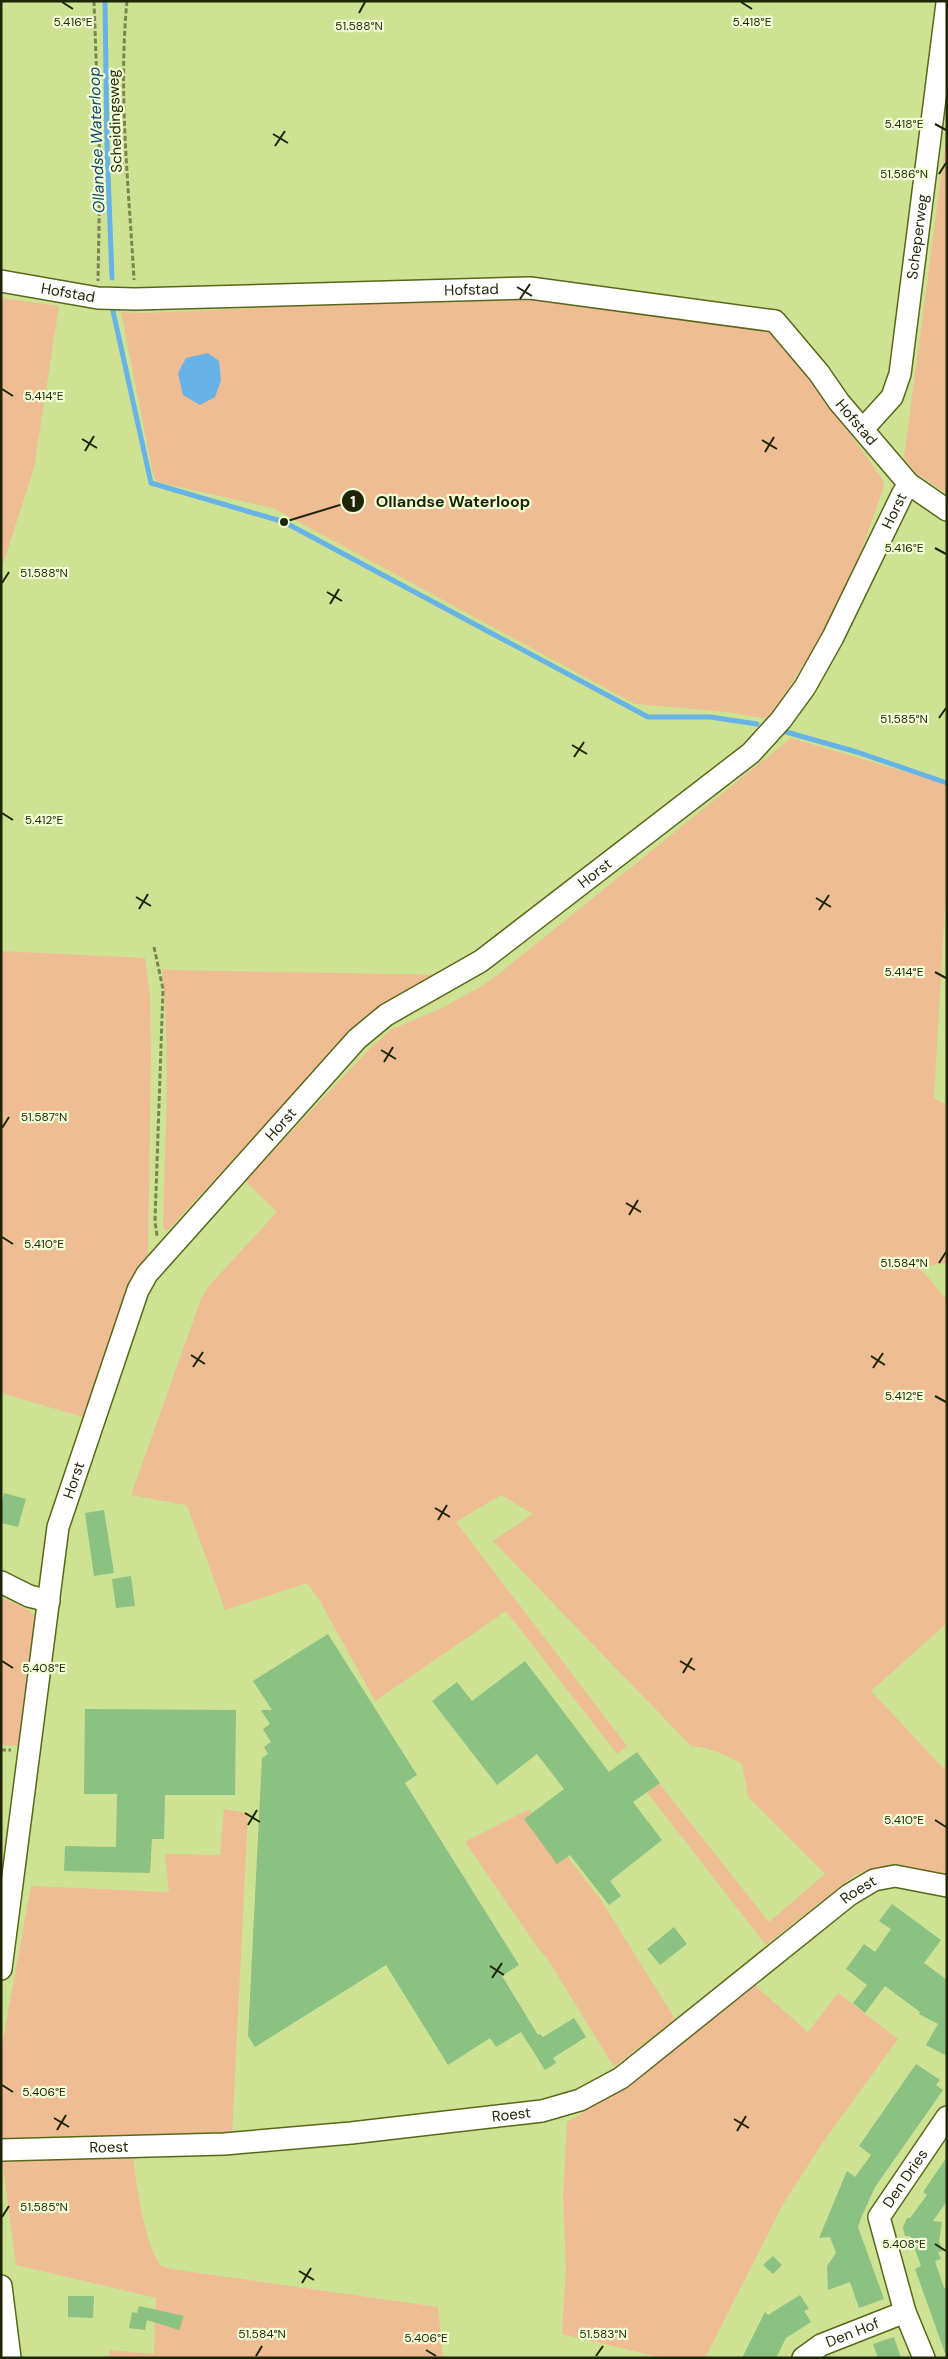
<svg xmlns="http://www.w3.org/2000/svg" width="948" height="2359" viewBox="0 0 948 2359" font-family="'DM Sans',sans-serif">
<style>
.green{fill:#efbd94}
.water{fill:#67b2e6}
.lines{fill:none;stroke-linecap:round;stroke-linejoin:round}
.stream{stroke:#67b2e6;stroke-width:5}
.building{fill:#8bc182}
.minor-casing{stroke:#586819;stroke-width:24}
.path{stroke:#78874e;stroke-width:3;stroke-dasharray:5 2.5;stroke-linecap:butt}
.minor{stroke:#fff;stroke-width:21}
.ticks{fill:none;stroke:#1e2505;stroke-width:2}
.labels{text-anchor:middle;stroke-width:4.5;stroke-linejoin:round;paint-order:stroke}
.street-label{font-size:15px;fill:#1e2505;stroke:#f3fed7}
.water-label{font-size:16px;font-style:italic;fill:#0c486a;stroke:#f3fed7}
.ticks-label{font-size:12px;text-anchor:middle;fill:#1e2505;stroke:#f3fed7;stroke-width:4.5;stroke-linejoin:round;paint-order:stroke}
.leader{fill:none;stroke:#1e2505;stroke-width:2}
.callout-dot{fill:#1e2505;stroke:#f3fed7;stroke-width:2}
.mark-label{font-size:15px;text-anchor:middle;font-weight:bold;fill:#fff}
.callout-label{font-size:16px;text-anchor:middle;font-weight:bold;fill:#1e2505;stroke:#f3fed7;stroke-width:4.5;stroke-linejoin:round;paint-order:stroke}
</style>
<rect width="100%" height="100%" fill="#cde293"/>
<g class="green">
<polygon points="947,131 947,494 916,473 904,458"/>
<polygon points="529,296 774,330 882,478 884,486 857,563 835,615 769,719 727,712 635,704 273,508 162,483 156,481 153,474 121,312 141,313"/>
<polygon points="1,298 59,306 34,468 1,570"/>
<path d="M791,738L947,784V870L934,1098L947,1105V1263L919,1267L947,1300V1623L871,1691L943,1768L947,1766V1880C916,1875 885,1864 855,1875L766,1945L646,1791L658,1782L769,1922L825,1874L748,1797L742,1764C725,1755 710,1747 691,1746L493,1541L533,1514L501,1495L456,1522L627,1746L617,1754L506,1611L375,1701L320,1601L307,1583L225,1610L188,1508L185,1505L131,1495L201,1299L208,1287L277,1212L245,1181L372,1046L392,1029L440,1009L482,986L500,973Z"/>
<polygon points="1,951 145,958 150,997 151,1053 148,1260 86,1418 1,1393"/>
<path d="M162,969L171,970L446,975L344,1040L167,1231L164,1229L163,1225C165,1140 171,1054 162,969Z"/>
<polygon points="1,1597 27,1609 36,1617 23,1746 1,1745"/>
<polygon points="224,1809 248,1813 232,2134 1,2140 1,2051 31,1886 169,1892 165,1854 220,1855"/>
<polygon points="529,1809 599,1897 675,2019 614,2067 547,1958 538,1948 465,1842"/>
<path d="M752,1983L808,2032L838,1993L898,2039L823,2142L782,2206L705,2358H663L562,2334L566,2268L563,2198L567,2122C634,2084 692,2032 752,1983Z"/>
<path d="M133,2155C136,2183 144,2243 161,2266L171,2269L438,2307L443,2358H108L110,2350L154,2354L156,2298L16,2265L2,2159Z"/>
</g>
<polygon class="water" points="208,353 219,361 221,380 215,397 200,405 183,395 178,373 186,358"/>
<g class="lines">
<g class="stream">
<polyline points="105,1 107,147 112,278"/>
<polyline points="113,311 151,483 284,522 648,717 710,717 757,724"/>
<polyline points="786,732 857,752 947,783"/>
</g>
</g>
<g class="building">
<polygon points="4,1493 26,1499 18,1527 1,1523 1,1504"/>
<polygon points="104,1510 114,1573 94,1576 85,1513"/>
<polygon points="131,1576 135,1606 116,1608 112,1579"/>
<polygon points="328,1634 417,1775 405,1783 519,1965 502,1976 538,2035 540,2034 543,2037 574,2018 586,2037 553,2058 556,2063 545,2070 521,2032 496,2047 490,2038 448,2065 386,1965 255,2047 248,2036 262,1758 268,1754 264,1747 271,1742 263,1729 270,1724 261,1710 272,1710 253,1681"/>
<polygon points="525,1661 609,1772 637,1752 660,1783 633,1802 662,1840 610,1881 621,1896 609,1905 570,1855 557,1864 524,1819 564,1789 537,1754 497,1785 432,1701 457,1682 472,1701"/>
<polygon points="85,1709 236,1710 235,1795 165,1795 164,1839 152,1839 150,1873 64,1871 65,1846 116,1847 117,1794 84,1794"/>
<polygon points="892,1904 941,1940 924,1963 947,1980 947,2056 926,2045 938,2024 919,2014 920,2012 885,1986 865,2013 853,2003 867,1985 846,1969 864,1944 875,1952 891,1929 879,1921"/>
<polygon points="674,1927 687,1944 660,1965 647,1949"/>
<polygon points="916,2064 940,2080 936,2085 943,2090 875,2187 861,2218 858,2227 884,2299 859,2308 850,2282 828,2290 827,2266 836,2253 830,2237 819,2238 847,2171 855,2177 871,2155 859,2146"/>
<polygon points="947,2157 947,2201 933,2221 942,2222 939,2241 943,2251 938,2252 941,2259 935,2261 944,2288 947,2287 947,2353 945,2353 915,2269 921,2266 910,2236 905,2236 903,2227 907,2218 910,2218 927,2195 923,2192"/>
<polygon points="773,2256 782,2265 773,2274 763,2265"/>
<polygon points="800,2295 809,2309 804,2311 811,2322 786,2338 776,2358 742,2358 765,2312 768,2315"/>
<polygon points="68,2296 94,2296 93,2318 68,2317"/>
<polygon points="139,2306 184,2316 179,2330 147,2320 145,2330 129,2328 132,2312 137,2313"/>
<polygon points="894,2337 901,2358 878,2358 873,2344"/>
</g>
<g class="lines">
<defs>
<g id="minor">
<path id="s1" d="M1,281L98,298L135,299L530,288L775,321L819,373L839,402L909,484L947,510"/>
<path id="s2" d="M863,429L892,397L900,374L947,3"/>
<polyline points="1,1582 29,1596 49,1601"/>
<path id="s3" d="M1,1969L58,1527L138,1290L147,1274L357,1039L386,1015L481,961L751,753L781,720L805,687L833,637L902,495L909,484"/>
<path id="s4" d="M1,2150L224,2144L351,2133L542,2111L580,2100L621,2078L849,1895L874,1880L895,1876L947,1886"/>
<polyline points="1,2286 10,2358"/>
<path id="s5" d="M803,2358L821,2345L905,2312"/>
<path id="s6" d="M924,2358L905,2312L879,2217L947,2117"/>
</g>
</defs>
<use href="#minor" class="minor-casing"/>
<g class="path">
<polyline points="94,1 100,169 98,281"/>
<path d="M127,1C118,93 129,188 134,280"/>
<polyline points="154,947 163,989 155,1221 157,1236"/>
<polyline points="1,1750 11,1750"/>
</g>
<use href="#minor" class="minor"/>
</g>
<path class="ticks" d="M62,2L73,9M741,2L752,9M359,13L365,2M935,124L946,130M273,134L288,143M275,146L285,131M939,174L946,163M517,287L532,296M520,299L530,284M2,389L13,396M82,439L97,448M762,440L777,449M85,451L94,436M765,452L774,437M935,548L946,554M2,583L9,572M327,592L342,601M330,604L339,589M939,718L946,708M572,745L587,754M574,757L584,742M2,813L13,820M136,897L151,906M816,898L831,907M139,909L148,894M819,910L829,895M935,972L946,978M381,1050L396,1059M384,1062L393,1047M2,1128L9,1117M626,1203L641,1212M629,1215L638,1200M2,1237L13,1244M939,1263L946,1252M191,1355L205,1364M871,1356L885,1365M193,1367L203,1352M873,1368L883,1353M935,1396L946,1402M435,1508L450,1517M438,1520L447,1505M2,1661L13,1668M680,1661L695,1670M683,1673L692,1658M245,1813L260,1822M935,1820L946,1827M248,1825L257,1810M490,1966L504,1975M492,1978L502,1963M2,2085L13,2092M54,2118L69,2127M734,2119L749,2128M57,2130L66,2115M737,2131L746,2116M2,2217L9,2206M935,2244L946,2251M299,2271L314,2280M302,2283L311,2268M426,2350L436,2356M256,2356L262,2346M596,2356L603,2346"/>
<g class="labels">
<g class="street-label">
<text transform="translate(115 121) rotate(-92)" y="5">Scheidingsweg</text>
<text dy="5" stroke="none"><textPath href="#s2" startOffset="206">Scheperweg</textPath></text>
<text dy="5" stroke="none"><textPath href="#s1" startOffset="472">Hofstad</textPath></text>
<text dy="5" stroke="none"><textPath href="#s1" startOffset="68">Hofstad</textPath></text>
<text dy="5" stroke="none"><textPath href="#s1" startOffset="908">Hofstad</textPath></text>
<text dy="5" stroke="none"><textPath href="#s3" startOffset="1800">Horst</textPath></text>
<text dy="5" stroke="none"><textPath href="#s3" startOffset="1320">Horst</textPath></text>
<text dy="5" stroke="none"><textPath href="#s3" startOffset="915">Horst</textPath></text>
<text dy="5" stroke="none"><textPath href="#s3" startOffset="495">Horst</textPath></text>
<text dy="5" stroke="none"><textPath href="#s4" startOffset="932">Roest</textPath></text>
<text dy="5" stroke="none"><textPath href="#s4" startOffset="512">Roest</textPath></text>
<text dy="5" stroke="none"><textPath href="#s4" startOffset="108">Roest</textPath></text>
<text dy="5" stroke="none"><textPath href="#s6" startOffset="195">Den Dries</textPath></text>
<text dy="5" stroke="none"><textPath href="#s5" startOffset="56">Den Hof</textPath></text>
</g>
<g class="water-label">
<text transform="translate(96 140) rotate(-92)" y="6">Ollandse Waterloop</text>
</g>
</g>
<g class="ticks-label">
<text x="73" y="26">5.416°E</text>
<text x="752" y="26">5.418°E</text>
<text x="359" y="30">51.588°N</text>
<text x="904" y="128">5.418°E</text>
<text x="904" y="178">51.586°N</text>
<text x="44" y="400">5.414°E</text>
<text x="904" y="552">5.416°E</text>
<text x="44" y="577">51.588°N</text>
<text x="904" y="723">51.585°N</text>
<text x="44" y="824">5.412°E</text>
<text x="904" y="976">5.414°E</text>
<text x="44" y="1121">51.587°N</text>
<text x="44" y="1248">5.410°E</text>
<text x="904" y="1267">51.584°N</text>
<text x="904" y="1400">5.412°E</text>
<text x="44" y="1672">5.408°E</text>
<text x="904" y="1824">5.410°E</text>
<text x="44" y="2096">5.406°E</text>
<text x="44" y="2211">51.585°N</text>
<text x="904" y="2248">5.408°E</text>
<text x="262" y="2338">51.584°N</text>
<text x="603" y="2338">51.583°N</text>
<text x="426" y="2342">5.406°E</text>
</g>
<path class="leader" d="M284 522L353 501"/>
<g class="callout-dot">
<circle cx="284" cy="522" r="5"/>
<circle cx="353" cy="501" r="12"/>
</g>
<g class="mark-label">
<text x="353" y="507">1</text>
</g>
<g class="callout-label">
<text x="453" y="507">Ollandse Waterloop</text>
</g>
<rect width="948" height="2359" fill="none" stroke="#1e2505" stroke-width="5"/>
</svg>
